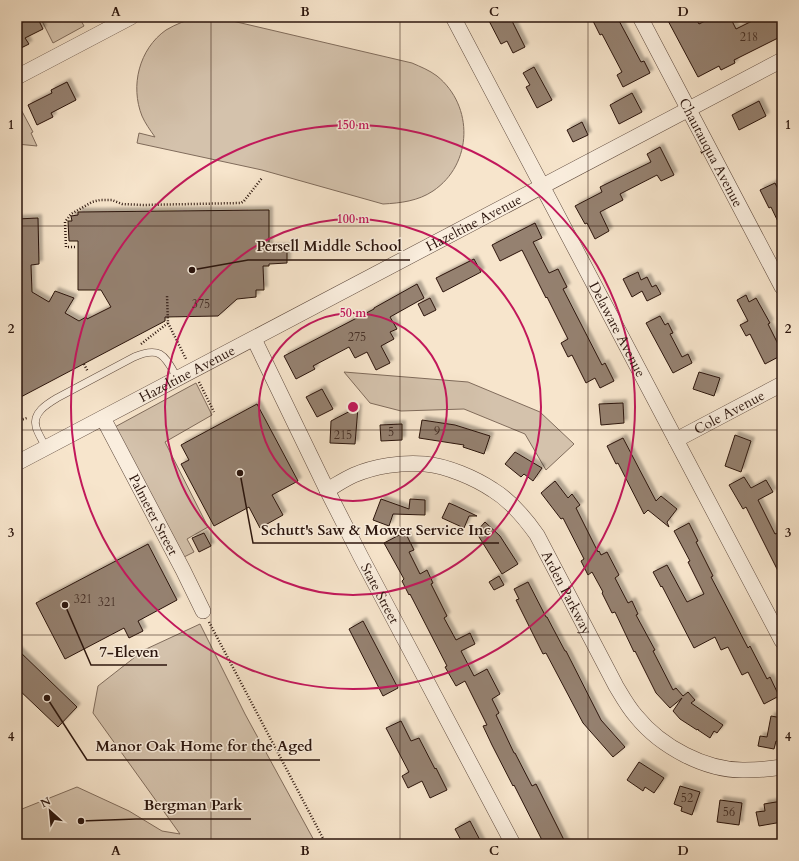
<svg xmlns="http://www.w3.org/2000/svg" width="799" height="861" viewBox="0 0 799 861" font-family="Cardo,serif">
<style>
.green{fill:#d4c2ac;stroke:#806c5c}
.building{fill:#958170;stroke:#2b150d;filter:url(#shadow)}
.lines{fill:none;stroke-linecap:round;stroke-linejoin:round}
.lane-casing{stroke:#5e493d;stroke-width:8}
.street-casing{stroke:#5e493d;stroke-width:16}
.path{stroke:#2b150d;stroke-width:2.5;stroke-dasharray:1 2;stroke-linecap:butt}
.lane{stroke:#faeede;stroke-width:7}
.street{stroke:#faeede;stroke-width:15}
.grid{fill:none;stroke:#2b150d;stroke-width:1;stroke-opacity:0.55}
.ring{fill:none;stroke:#c2185b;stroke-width:2}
.labels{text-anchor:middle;stroke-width:3;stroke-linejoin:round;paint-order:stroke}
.number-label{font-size:12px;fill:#463026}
.street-label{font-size:14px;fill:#2b150d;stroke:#faeede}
.centre{fill:#c2185b;stroke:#faeede;stroke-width:2}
.ring-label{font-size:12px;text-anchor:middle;font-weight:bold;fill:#c2185b;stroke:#faeede;stroke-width:3;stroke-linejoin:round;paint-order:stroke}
.leader{fill:none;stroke:#2b150d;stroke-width:1.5}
.callout-dot{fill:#2b150d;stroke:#faeede;stroke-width:1.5}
.callout-label{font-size:15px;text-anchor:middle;font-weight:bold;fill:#2b150d;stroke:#faeede;stroke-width:3;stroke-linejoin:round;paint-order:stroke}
.neatline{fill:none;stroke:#2b150d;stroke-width:1.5}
.grid-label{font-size:13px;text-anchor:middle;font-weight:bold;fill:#2b150d}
</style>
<defs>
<filter id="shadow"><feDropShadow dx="3.5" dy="-3.5" stdDeviation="1" flood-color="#0004"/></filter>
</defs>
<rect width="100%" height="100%" fill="#f7e5cc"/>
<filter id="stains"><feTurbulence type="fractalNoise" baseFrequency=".005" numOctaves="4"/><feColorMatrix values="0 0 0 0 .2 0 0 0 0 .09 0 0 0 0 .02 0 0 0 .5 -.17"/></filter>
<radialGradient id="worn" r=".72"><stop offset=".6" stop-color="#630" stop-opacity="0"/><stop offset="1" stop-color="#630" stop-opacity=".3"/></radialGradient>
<g class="green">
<polygon points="40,17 79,17 84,26 53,43"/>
<path d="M197,17H212L224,19L412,63C421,67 429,70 437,76C474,106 473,164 433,191C418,201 401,203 383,204L262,170L137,143L139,133L155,137C150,130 145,123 142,116C130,86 139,49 166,30C176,24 187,20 197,17Z"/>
<polygon points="17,102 33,132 31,133 37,146 17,144"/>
<polygon points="344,372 468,382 540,412 574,444 546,470 525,434 464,409 401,411 370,403"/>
<polygon points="196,383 212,415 165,442 208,527 187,539 194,552 182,558 113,428"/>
<polygon points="200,624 245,714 316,844 17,844 17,811 77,787 129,811 162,831 180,834 93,713 98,686 144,650"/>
</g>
<g class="building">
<polygon points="33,17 37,17 43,29 25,38 29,44 17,50 17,22 21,29 19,24"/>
<polygon points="487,17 510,17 525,47 513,53 507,41 501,44"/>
<polygon points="591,17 617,17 641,62 644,61 650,73 623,87 617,75 622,72 602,34 600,35"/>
<polygon points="666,17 695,17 699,24 713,17 730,17 736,29 760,17 777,17 782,27 782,36 734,60 735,63 721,70 719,66 698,77"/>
<polygon points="534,67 552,100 537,108 526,87 530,85 523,73"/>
<polygon points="67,82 76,100 51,113 53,117 37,125 28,105 52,93 51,90"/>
<polygon points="632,93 642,112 619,124 610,105"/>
<polygon points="759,101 766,116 739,130 732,115"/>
<polygon points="582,122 588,135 573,142 567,130"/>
<polygon points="660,147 674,175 661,181 657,175 620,194 623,200 600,212 609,231 595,239 587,223 585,224 575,206 602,192 600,187 651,162 647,154"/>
<polygon points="775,183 782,197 782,230 771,207 769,208 760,190"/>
<polygon points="269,210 269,247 287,247 287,263 269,264 269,266 263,266 264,290 256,290 256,297 237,299 218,316 165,317 165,321 17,399 17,219 38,218 39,264 31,265 32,292 49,302 55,291 74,298 65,313 79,321 86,317 87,319 111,307 101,290 78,290 78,241 69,241 68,221 72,221 71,216 78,215 78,212"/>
<polygon points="535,223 542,238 533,242 549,273 558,269 567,287 563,289 602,365 605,363 614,381 600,388 595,378 586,383 572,355 568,357 561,343 568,339 547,297 546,298 522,250 500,261 492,245"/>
<polygon points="474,259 481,272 443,292 436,278"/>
<polygon points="638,272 641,280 647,277 652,287 656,285 661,294 647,301 642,291 632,297 623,279"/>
<polygon points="417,284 424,298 390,317 397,329 390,332 394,339 381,346 390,363 376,370 367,352 355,358 349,347 313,366 315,369 296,379 284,356 374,309 374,308"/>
<polygon points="746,295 749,302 756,298 770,323 768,324 782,352 782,355 765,364 750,334 746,336 740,325 748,321 737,300"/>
<polygon points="430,298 436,310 424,316 418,304"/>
<polygon points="660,316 665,325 668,323 673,333 670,334 682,357 688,354 692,363 673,373 646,323"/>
<polygon points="699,372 720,378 714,396 693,389"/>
<polygon points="322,389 333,409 317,417 306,397"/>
<polygon points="623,403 624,423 601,425 599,404"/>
<polygon points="257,404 298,481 272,495 283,515 260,528 249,507 214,526 181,464 189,460 181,445"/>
<polygon points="358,407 355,444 330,443 331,421"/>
<polygon points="422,420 455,425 490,436 484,454 463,447 464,445 419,438"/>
<polygon points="402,424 402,440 381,441 380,425"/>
<polygon points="735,435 751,441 741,472 725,466"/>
<polygon points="623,438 656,501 661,496 677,509 667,522 669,527 648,510 644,514 618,463 616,464 607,446"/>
<polygon points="515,452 542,468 533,481 524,474 521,477 505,464"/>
<polygon points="744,477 751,488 766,480 773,492 758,500 775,534 782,531 782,579 746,507 743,509 729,485"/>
<polygon points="555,481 568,498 572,494 580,505 576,508 598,552 599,551 601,555 607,552 619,575 615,578 628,603 632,601 638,614 636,615 655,650 653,651 673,690 676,688 683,696 688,692 695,700 691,703 723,725 717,733 714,731 710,738 698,730 698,729 697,730 680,719 673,711 682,698 670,708 656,693 635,651 634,652 615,612 612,613 602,593 603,592 592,572 588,575 581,561 584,559 563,518 561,519 541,493"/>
<polygon points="381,499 409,509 410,499 425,500 425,515 393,514 389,526 373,520"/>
<polygon points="449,503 456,506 477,516 469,516 464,528 442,518"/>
<polygon points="485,522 500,536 518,564 502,574 476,532"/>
<polygon points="689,523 698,541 696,542 713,576 711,577 732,617 748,648 750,646 767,679 770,677 779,696 764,704 748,672 742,675 728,647 721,650 715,637 694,648 662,586 661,587 653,572 667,565 687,602 704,594 688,562 690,561 674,531"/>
<polygon points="405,532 414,550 409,552 420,574 427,570 433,583 431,584 447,616 444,618 456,640 470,633 475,644 461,651 474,676 487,669 500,694 492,699 499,713 496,715 514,753 515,753 532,786 536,784 566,844 544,844 514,785 513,786 492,745 483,726 487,725 465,681 456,686 445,667 447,666 410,594 409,595 402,581 404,579 384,543"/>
<polygon points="204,533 211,546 199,552 192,538"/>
<polygon points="148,544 177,600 138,621 143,631 129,638 124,628 65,659 36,603"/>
<polygon points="499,576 504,585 494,590 489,582"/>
<polygon points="528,582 546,617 547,617 565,651 566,651 601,720 625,747 613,757 583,723 546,653 543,654 516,600 519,599 514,589"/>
<polygon points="363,621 398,688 383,696 349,629"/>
<polygon points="17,649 77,707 58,727 17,688"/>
<polygon points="771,716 782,718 782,742 776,741 774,749 758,746 760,736 767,737"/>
<polygon points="401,721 411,741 419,738 435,769 436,768 447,790 430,798 422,781 408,788 402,776 409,772 386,728"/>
<polygon points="639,762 664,778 654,793 645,787 643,791 627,780"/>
<polygon points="680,786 700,792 692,815 681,811 682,807 674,804"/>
<polygon points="720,800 742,803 739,825 717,822"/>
<polygon points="782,801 782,822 759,826 756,812 765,811 764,804"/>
<polygon points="470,821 482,844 463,844 455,829"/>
</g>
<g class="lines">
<defs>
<path id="lane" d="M46,448C43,441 38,434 36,427C32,413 47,404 57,398L134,357C162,345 165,357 178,379"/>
<g id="street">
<path id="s1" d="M453,17L782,641"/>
<path id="s2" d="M640,17L782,287"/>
<polyline points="17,77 131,17"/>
<path id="s3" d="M254,339L327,490L361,557L513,844"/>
<path id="s4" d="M103,418L183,570L203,611"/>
<path id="s5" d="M676,440L782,384"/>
<path id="s6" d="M17,463L782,60"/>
<path id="s7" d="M327,490C336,485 345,479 354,475C375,466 402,462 425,464C447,466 475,478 493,490C511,501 525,518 537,535L616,686C622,696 628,707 636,716C661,747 706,771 745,770C758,770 770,769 782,767"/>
</g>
</defs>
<use href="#lane" class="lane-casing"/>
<use href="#street" class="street-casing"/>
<g class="path">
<polyline points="75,247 66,247 65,222 71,214 92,202 100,200 112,200 122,204 143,205 241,203 244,201 262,178"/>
<polyline points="168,323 186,359"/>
<polyline points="141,344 168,323 167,295"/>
<polyline points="84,364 88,372"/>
<polyline points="199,382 214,412"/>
<polyline points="17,421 27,418"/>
<polyline points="209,622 326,844"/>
</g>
<use href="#lane" class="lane"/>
<use href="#street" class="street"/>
</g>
<path class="grid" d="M211,17V844M400,17V844M588,17V844M17,226H782M17,430H782M17,635H782"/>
<g class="ring">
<circle cx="353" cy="407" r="94"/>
<circle cx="353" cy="407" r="188"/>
<circle cx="353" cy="407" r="282"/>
</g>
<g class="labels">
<g class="number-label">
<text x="749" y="41">218</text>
<text x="201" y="308">375</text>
<text x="357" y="341">275</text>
<text x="437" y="435">9</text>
<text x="391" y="436">5</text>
<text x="343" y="439">215</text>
<text x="83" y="603">321</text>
<text x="107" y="606">321</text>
<text x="687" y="802">52</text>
<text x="729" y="816">56</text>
</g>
<g class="street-label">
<text dy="5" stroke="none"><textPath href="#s2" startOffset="153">Chautauqua Avenue</textPath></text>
<text dy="5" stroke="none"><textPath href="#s6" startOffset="516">Hazeltine Avenue</textPath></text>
<text dy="5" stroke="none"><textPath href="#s1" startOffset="353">Delaware Avenue</textPath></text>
<text dy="5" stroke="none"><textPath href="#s6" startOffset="192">Hazeltine Avenue</textPath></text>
<text dy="5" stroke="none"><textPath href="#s5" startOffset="60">Cole Avenue</textPath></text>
<text dy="5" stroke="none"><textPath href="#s4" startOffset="109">Palmeter Street</textPath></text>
<text dy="5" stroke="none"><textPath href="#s7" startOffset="305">Arden Parkway</textPath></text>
<text dy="5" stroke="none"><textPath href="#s3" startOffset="284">State Street</textPath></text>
</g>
</g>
<circle cx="353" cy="407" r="6" class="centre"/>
<g class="ring-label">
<text x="353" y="129">150 m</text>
<text x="353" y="223">100 m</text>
<text x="353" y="317">50 m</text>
</g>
<path class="leader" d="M192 270L248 260H410M240 473L253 543H499M65 605L91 665H167M47 698L87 760H320M81 821L136 819H251"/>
<g class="callout-dot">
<circle cx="192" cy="270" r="4"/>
<circle cx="240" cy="473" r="4"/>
<circle cx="65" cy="605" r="4"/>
<circle cx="47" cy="698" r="4"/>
<circle cx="81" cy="821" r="4"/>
</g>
<g class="callout-label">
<text x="329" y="251">Persell Middle School</text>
<text x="376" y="535">Schutt's Saw &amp; Mower Service Inc</text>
<text x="129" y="657">7-Eleven</text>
<text x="204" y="751">Manor Oak Home for the Aged</text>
<text x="193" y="810">Bergman Park</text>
</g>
<rect width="799" height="861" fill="none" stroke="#f7e5cc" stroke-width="44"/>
<g transform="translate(50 811) rotate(333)" stroke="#faeede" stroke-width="3" paint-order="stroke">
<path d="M0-3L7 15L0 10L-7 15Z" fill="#2b150d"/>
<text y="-6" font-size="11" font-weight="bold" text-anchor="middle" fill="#2b150d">N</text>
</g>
<rect x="22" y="22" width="755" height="817" class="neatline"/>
<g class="grid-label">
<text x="116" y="16">A</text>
<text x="305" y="16">B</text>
<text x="494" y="16">C</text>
<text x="683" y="16">D</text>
<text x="11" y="129">1</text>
<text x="788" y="129">1</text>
<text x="11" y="333">2</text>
<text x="788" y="333">2</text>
<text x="11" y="537">3</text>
<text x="788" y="537">3</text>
<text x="11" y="741">4</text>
<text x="788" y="741">4</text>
<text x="116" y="855">A</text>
<text x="305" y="855">B</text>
<text x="494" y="855">C</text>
<text x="683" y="855">D</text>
</g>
<rect width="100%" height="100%" filter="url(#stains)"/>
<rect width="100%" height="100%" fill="url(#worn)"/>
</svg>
